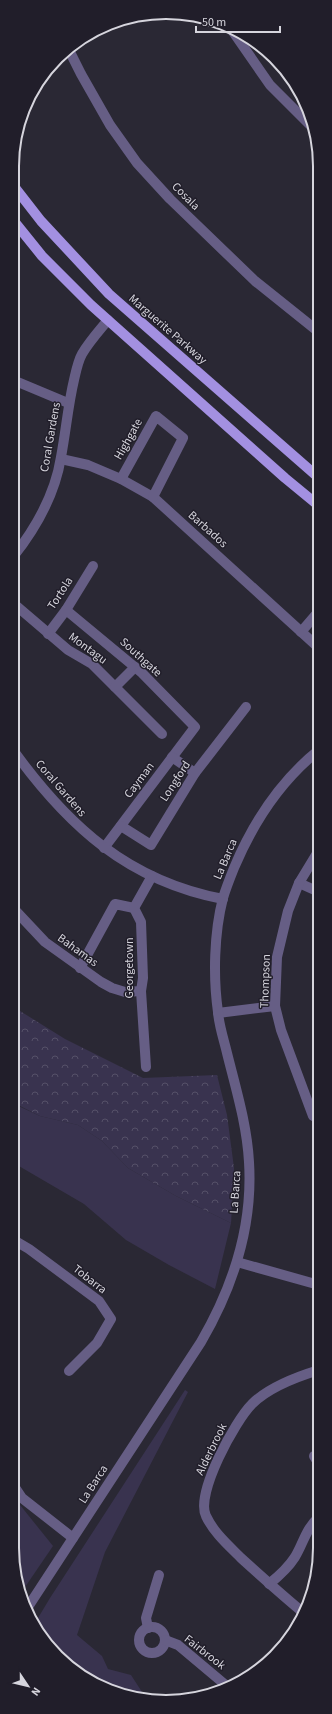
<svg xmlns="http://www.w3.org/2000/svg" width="332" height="1714" viewBox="0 0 332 1714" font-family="'Source Sans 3',sans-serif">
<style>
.grass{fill:#39334f}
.park{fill:url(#park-crowns)}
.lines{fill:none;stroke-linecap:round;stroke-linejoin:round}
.minor{stroke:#665e85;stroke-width:10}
.tertiary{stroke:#665e85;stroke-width:10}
.primary{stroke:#a390e1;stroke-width:10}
.labels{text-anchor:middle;stroke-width:3;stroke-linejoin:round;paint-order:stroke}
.street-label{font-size:12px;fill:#d6d5dd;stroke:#211e2a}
.rim{fill:none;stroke:#d6d5dd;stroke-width:2}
</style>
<defs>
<pattern id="park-crowns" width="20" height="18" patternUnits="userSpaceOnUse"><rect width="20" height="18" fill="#39334f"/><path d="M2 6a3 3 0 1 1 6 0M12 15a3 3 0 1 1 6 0" fill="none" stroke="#555068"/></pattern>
</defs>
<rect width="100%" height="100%" fill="#2a2834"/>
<g class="grass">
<polygon points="12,1103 40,1116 78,1125 102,1141 128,1168 176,1196 231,1223 215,1289 169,1265 126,1240 84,1204 12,1162"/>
<polygon points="185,1390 188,1392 105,1552 77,1635 102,1656 108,1669 131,1675 142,1692 153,1701 98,1686 57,1657 35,1623 50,1598"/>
<polygon points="12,1495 53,1546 21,1593 12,1548"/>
</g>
<polygon class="park" points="12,1006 65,1039 143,1078 217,1075 227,1115 234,1168 231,1223 176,1196 128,1168 102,1141 78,1125 40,1116 12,1102"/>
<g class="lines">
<g class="minor">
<polyline points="229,26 270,85 313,128"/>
<polyline points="68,48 81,74 110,125 137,163 170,199 255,281 320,333"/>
<polyline points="13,380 68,403"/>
<polyline points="61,459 88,465 121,479 153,497 319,648"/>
<polyline points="121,479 156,416 183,438 153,497"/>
<path d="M13,557C36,528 55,495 61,457C66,431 68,405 74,380C76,371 78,361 82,354C89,342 99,331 108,320"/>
<polyline points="13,603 68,650 92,664 162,734"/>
<polyline points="66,610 142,673 195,727 104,848"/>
<polyline points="301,632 319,611"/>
<polyline points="48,634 66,610 93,566"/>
<polyline points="115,687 135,667"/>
<path d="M13,750C68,826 128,881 223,899"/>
<polyline points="172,757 195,773"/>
<polyline points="121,826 151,845 195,773 246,707"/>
<polyline points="299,883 319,892"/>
<polyline points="13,908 45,942 101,982 112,988 125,992 141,991"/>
<polyline points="80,968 115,904 134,908"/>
<polyline points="218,1013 275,1006"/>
<polyline points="146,1067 141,991 143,978 141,922 134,908 152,876"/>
<polyline points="319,1118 313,1116 281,1030 275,1006 276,982 277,957 288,911 299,883 319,850"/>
<polyline points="12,1239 29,1249 99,1301 111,1319 97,1343 69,1371"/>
<polyline points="237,1262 319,1285"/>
<polyline points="314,1456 319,1464"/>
<polyline points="12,1483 22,1498 73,1538"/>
<polyline points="319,1514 317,1509 319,1503"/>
<path d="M269,1584C279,1576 288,1568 295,1557C304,1542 305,1530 319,1517"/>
<path d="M305,1614C283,1596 262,1577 241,1558C228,1545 214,1533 206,1516C195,1494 235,1421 252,1404C269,1387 296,1377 319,1370"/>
<circle cx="152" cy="1640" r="13"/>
<polyline points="148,1628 146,1618 159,1575"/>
<polyline points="165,1640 178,1645 228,1687"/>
</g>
<path class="tertiary" d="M26,1610L201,1342C233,1287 253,1226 249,1162C247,1125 236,1089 227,1053C224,1040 219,1026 218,1012C213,977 214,933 223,898C226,888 230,878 234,868C253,823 280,781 319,750"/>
<g class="primary">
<polyline points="13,185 41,221 109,294 319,478"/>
<polyline points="13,220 42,256 91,305 285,478 319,506"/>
</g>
</g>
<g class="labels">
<g class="street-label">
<text transform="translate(186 196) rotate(45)" y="4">Cosala</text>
<text transform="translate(168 329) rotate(41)" y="4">Marguerite Parkway</text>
<text transform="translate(50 437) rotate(-80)" y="4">Coral Gardens</text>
<text transform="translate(128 439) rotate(-61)" y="4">Highgate</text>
<text transform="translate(208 529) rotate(42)" y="4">Barbados</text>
<text transform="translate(60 593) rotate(-57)" y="4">Tortola</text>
<text transform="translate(88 648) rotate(36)" y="4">Montagu</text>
<text transform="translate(141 657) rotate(42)" y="4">Southgate</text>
<text transform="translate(139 780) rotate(-53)" y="4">Cayman</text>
<text transform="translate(175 781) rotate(-57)" y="4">Longford</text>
<text transform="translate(61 788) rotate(49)" y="4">Coral Gardens</text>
<text transform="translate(225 859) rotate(-67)" y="4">La Barca</text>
<text transform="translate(78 950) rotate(36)" y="4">Bahamas</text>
<text transform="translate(129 968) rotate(-90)" y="4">Georgetown</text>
<text transform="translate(265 981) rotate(-88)" y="4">Thompson</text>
<text transform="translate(235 1192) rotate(-86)" y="4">La Barca</text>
<text transform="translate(90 1279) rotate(38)" y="4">Tobarra</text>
<text transform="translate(211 1449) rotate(-64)" y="4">Alderbrook</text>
<text transform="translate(93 1484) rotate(-57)" y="4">La Barca</text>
<text transform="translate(205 1652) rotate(38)" y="4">Fairbrook</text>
</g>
</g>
<path d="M0 0H332V1714H0ZM166 19H166A147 147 0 0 1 313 166V1548A147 147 0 0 1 166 1695H166A147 147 0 0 1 19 1548V166A147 147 0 0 1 166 19Z" fill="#211e2a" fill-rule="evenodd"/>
<path class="rim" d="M166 19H166A147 147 0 0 1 313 166V1548A147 147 0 0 1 166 1695H166A147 147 0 0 1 19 1548V166A147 147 0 0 1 166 19Z"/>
<g transform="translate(28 1686) rotate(125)" stroke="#211e2a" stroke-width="3" paint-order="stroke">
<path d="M0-3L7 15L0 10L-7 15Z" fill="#d6d5dd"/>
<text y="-6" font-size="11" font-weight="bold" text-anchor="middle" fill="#d6d5dd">N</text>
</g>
<path d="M196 26v6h84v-6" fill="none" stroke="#d6d5dd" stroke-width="2"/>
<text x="202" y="26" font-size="12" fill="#d6d5dd" stroke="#211e2a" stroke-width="3" paint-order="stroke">50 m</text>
</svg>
